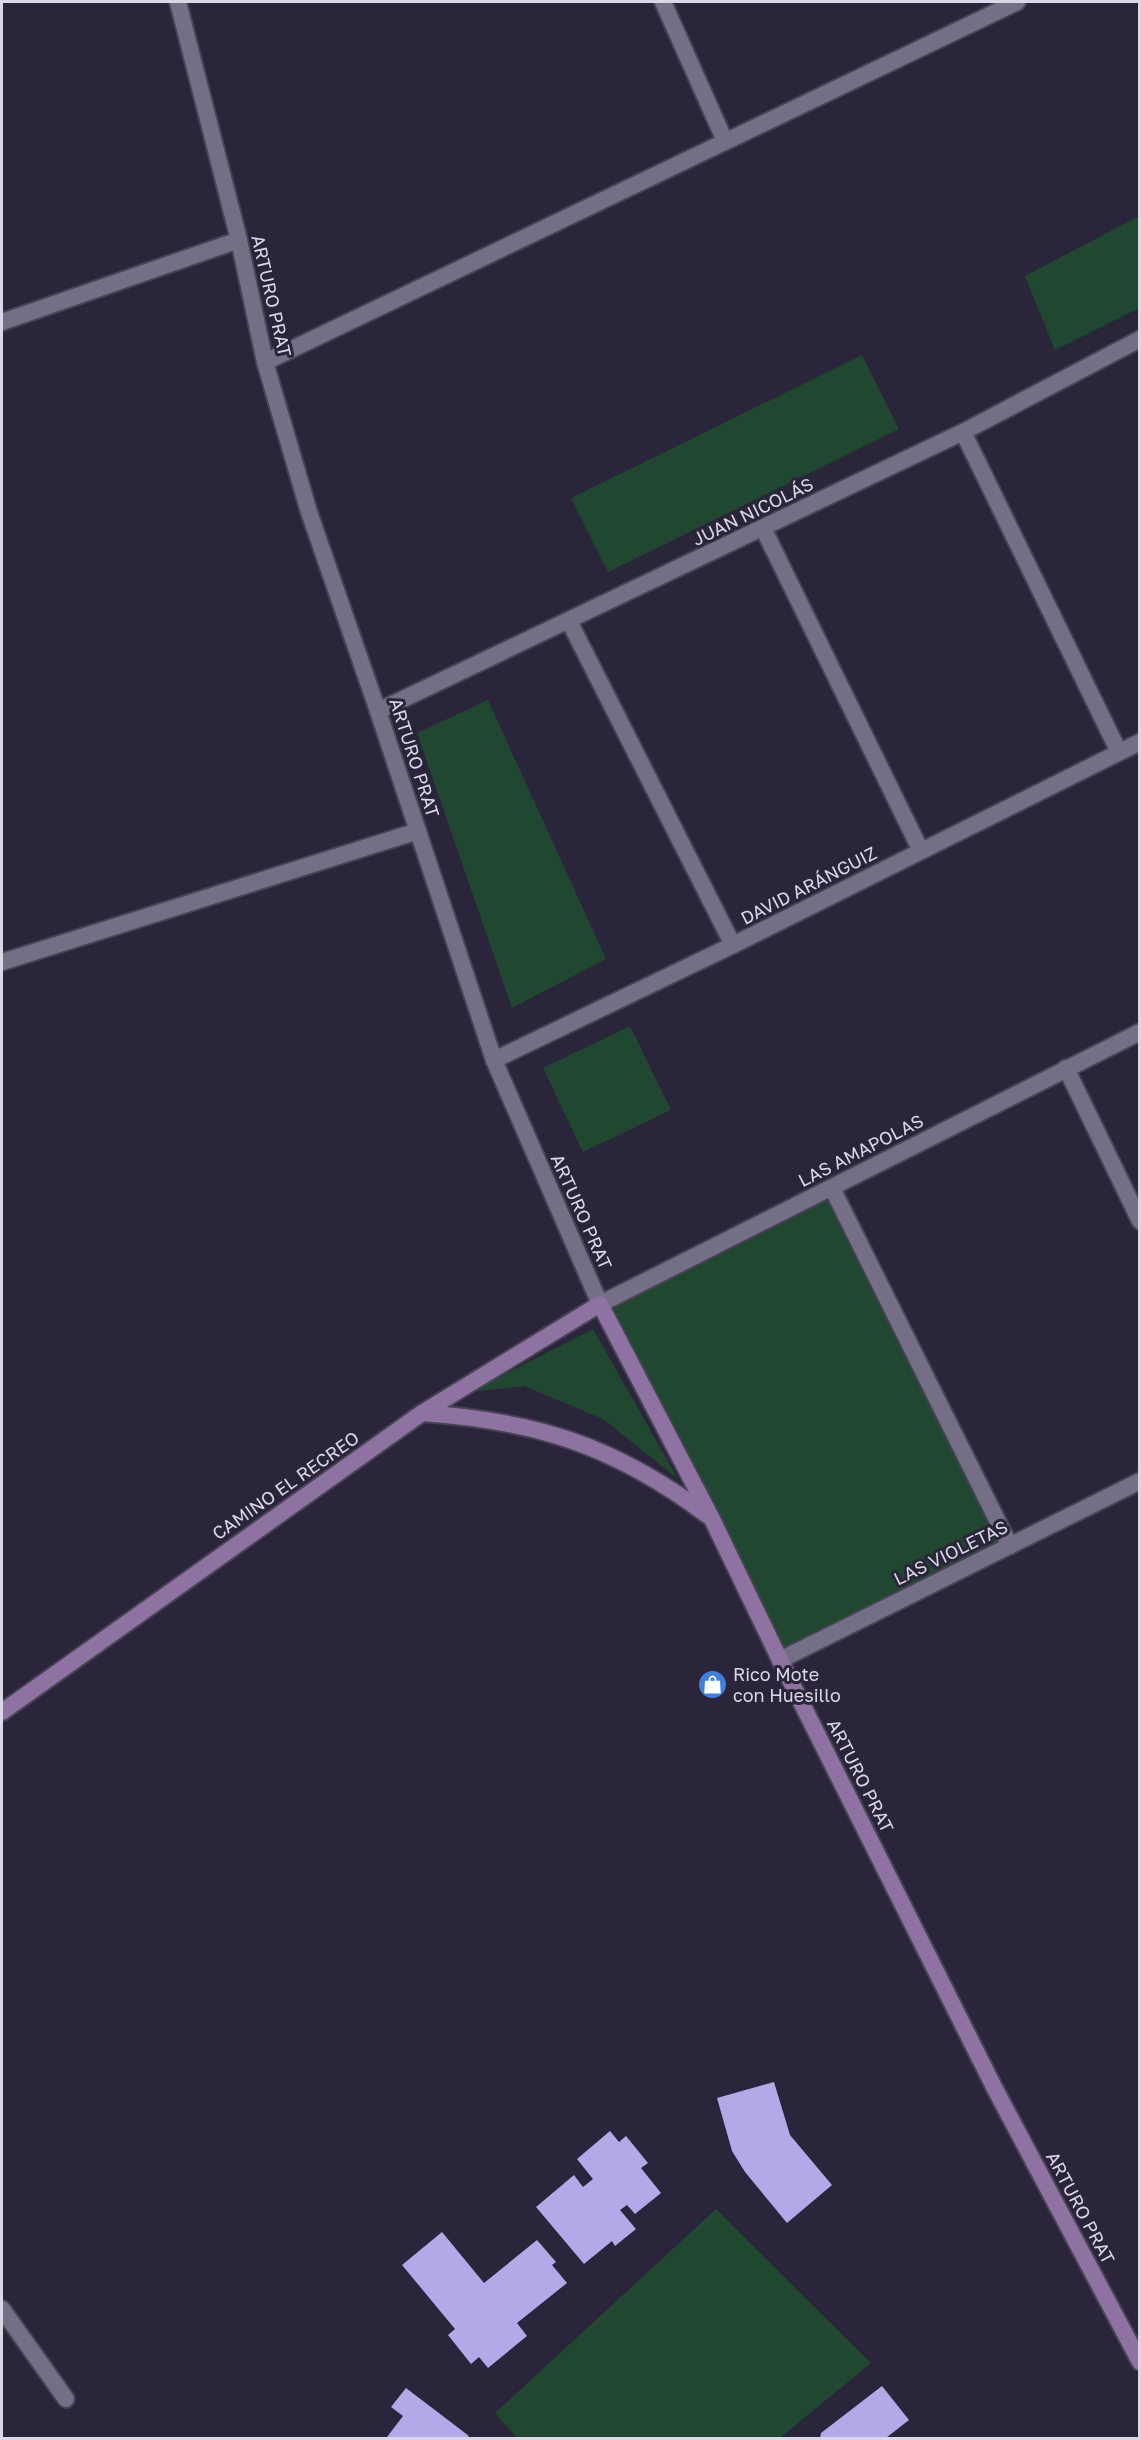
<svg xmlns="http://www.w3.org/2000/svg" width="1141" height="2440" viewBox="0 0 1141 2440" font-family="'Golos Text',sans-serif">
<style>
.green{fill:#204730}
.building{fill:#b5a8e8}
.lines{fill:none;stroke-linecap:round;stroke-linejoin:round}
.minor-casing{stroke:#464353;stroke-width:20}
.secondary-casing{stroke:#464353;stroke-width:20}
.minor{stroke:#746f87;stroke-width:16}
.secondary{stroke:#8e72a2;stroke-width:16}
.labels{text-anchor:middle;stroke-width:6;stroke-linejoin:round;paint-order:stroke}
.street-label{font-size:18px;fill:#dad8e6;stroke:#2a253a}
.poi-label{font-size:18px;fill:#dad8e6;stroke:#2a253a;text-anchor:start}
</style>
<rect width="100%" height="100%" fill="#2a253a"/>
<g class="green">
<polygon points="1139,216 1139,308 1055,350 1025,276"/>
<polygon points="862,355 899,429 608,572 571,498"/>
<polygon points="488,700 606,959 512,1008 417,733"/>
<polygon points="630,1026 671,1110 583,1152 543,1068"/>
<polygon points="832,1188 1010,1546 780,1660 600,1304"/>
<polygon points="593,1329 678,1479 603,1419 524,1386 470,1392"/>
<polygon points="716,2209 871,2363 780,2438 517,2438 495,2413"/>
</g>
<g class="building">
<polygon points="774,2082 790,2135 832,2185 787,2223 745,2172 732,2151 717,2098"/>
<polygon points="610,2131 619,2142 626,2136 648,2163 641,2168 661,2193 635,2214 627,2205 620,2210 636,2229 615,2246 612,2241 584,2264 536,2207 574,2175 583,2187 593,2179 577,2159"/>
<polygon points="442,2232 484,2283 537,2240 556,2262 552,2265 567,2283 517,2323 527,2336 488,2368 479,2357 471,2364 448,2335 455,2329 402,2265"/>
<polygon points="882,2386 909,2420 886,2438 820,2438 821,2433"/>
<polygon points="406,2388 469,2436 467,2438 387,2437 403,2416 391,2407"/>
</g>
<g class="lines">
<defs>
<g id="minor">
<polyline points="178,2 239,240 265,362 309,512 378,711 494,1060 600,1304 1140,1032"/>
<polyline points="663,2 725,141"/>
<polyline points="2,322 239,240"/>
<polyline points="265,362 1017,2"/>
<polyline points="963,432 1119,752"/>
<polyline points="763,528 921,851"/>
<polyline points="569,621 733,945"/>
<polyline points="378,711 963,432 1140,339"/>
<polyline points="2,962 418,831"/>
<polyline points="494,1060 733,945 1140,742"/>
<polyline points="1066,1068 1140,1221"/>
<polyline points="832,1188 1010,1546"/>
<polyline points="780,1660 1140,1481"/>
<polyline points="2,2309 66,2399"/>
</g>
<g id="secondary">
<path d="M422,1413C537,1421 615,1446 707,1515"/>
<polyline points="2,1712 422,1413 600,1304 712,1519 780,1660 995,2089 1140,2362"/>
</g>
</defs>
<use href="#minor" class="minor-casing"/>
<use href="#secondary" class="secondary-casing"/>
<use href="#minor" class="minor"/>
<use href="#secondary" class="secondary"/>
</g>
<defs>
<symbol id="shop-disc" viewBox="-11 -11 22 22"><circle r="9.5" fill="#3f7fe0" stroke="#2a253a"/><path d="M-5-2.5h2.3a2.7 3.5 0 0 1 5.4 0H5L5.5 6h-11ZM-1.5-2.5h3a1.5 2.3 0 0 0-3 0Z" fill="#fff"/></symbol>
</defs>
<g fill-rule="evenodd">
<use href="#shop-disc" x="696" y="1668" width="33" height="33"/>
</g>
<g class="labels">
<g class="street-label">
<text transform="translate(271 296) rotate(77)" y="6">ARTURO PRAT</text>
<text transform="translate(753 512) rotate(-26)" y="6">JUAN NICOLÁS</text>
<text transform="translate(414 758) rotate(72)" y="6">ARTURO PRAT</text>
<text transform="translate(809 886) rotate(-27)" y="6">DAVID ARÁNGUIZ</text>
<text transform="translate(861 1151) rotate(-27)" y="6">LAS AMAPOLAS</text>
<text transform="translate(581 1212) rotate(66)" y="6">ARTURO PRAT</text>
<text transform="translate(286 1486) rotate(-35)" y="6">CAMINO EL RECREO</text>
<text transform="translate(951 1553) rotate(-26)" y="6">LAS VIOLETAS</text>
<text transform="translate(860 1776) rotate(63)" y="6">ARTURO PRAT</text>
<text transform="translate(1080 2208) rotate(62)" y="6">ARTURO PRAT</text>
</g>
<g class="poi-label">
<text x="733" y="1681">Rico Mote<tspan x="733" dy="21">con Huesillo</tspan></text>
</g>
</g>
<rect width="1141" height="2440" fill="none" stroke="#dad8e6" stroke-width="6"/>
</svg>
